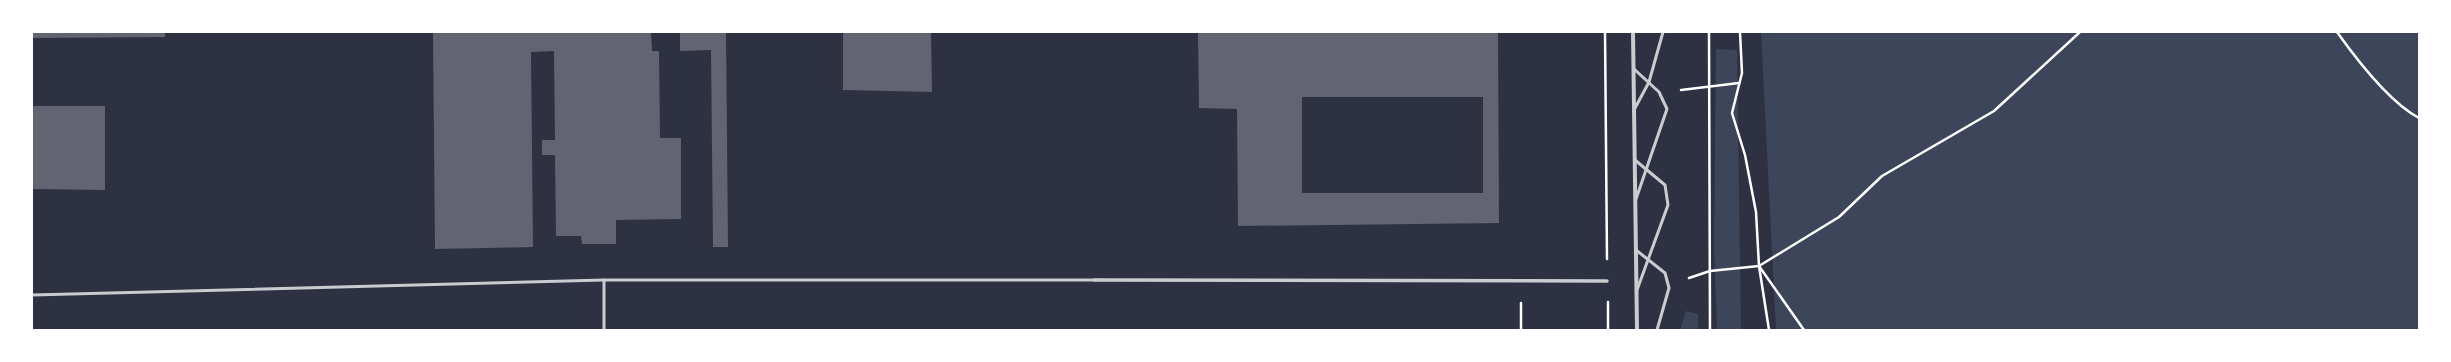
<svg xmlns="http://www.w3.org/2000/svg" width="2451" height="362" viewBox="0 0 2451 362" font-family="Poppins,sans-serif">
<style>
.green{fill:#3c4559}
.building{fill:#626471;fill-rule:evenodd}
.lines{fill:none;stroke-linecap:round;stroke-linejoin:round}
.path{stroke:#fff;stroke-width:2.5}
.service{stroke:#caccd0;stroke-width:3}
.pedestrian{stroke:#caccd0;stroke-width:3.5}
.minor{stroke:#caccd0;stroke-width:4}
</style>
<rect width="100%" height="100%" fill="#2d3142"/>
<g class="green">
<polygon points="1761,32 2419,32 2419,330 1776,330"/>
<polygon points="1716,49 1737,50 1741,330 1717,330 1714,247"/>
<polygon points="1686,311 1698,314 1698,330 1680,330"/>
</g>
<g class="building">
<polygon points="32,32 165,32 165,37 32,38"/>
<polygon points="433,32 651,32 652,51 659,51 660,138 681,138 681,219 616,220 616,244 582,244 581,236 556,236 555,155 542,155 542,140 555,140 554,51 531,52 533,247 435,249"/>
<polygon points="680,32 726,32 728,247 713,247 711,50 680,51"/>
<polygon points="843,32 931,32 932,92 843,90"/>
<path d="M1198,32H1498L1499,223L1238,226L1237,109L1199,108ZM1302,97H1483V193H1302Z"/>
<polygon points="32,106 105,106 105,190 32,189"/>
</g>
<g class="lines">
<g class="path">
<polyline points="1605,32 1607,259"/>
<polyline points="1709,32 1710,330"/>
<polyline points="1740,32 1742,73 1732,113 1745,155 1756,212 1759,266 1769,330"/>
<path d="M2337,32C2357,60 2389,102 2419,118"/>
<polyline points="1681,90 1739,83"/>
<polyline points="1759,266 1804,330"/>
<polyline points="1689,278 1710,271 1759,266 1839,217 1882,176 1994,111 2080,32"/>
<polyline points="1608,302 1608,330"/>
<polyline points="1521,303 1521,330"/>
</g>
<g class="service">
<polyline points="1634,69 1659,92 1667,109 1636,199"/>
<polyline points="1634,110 1649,82 1663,32"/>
<polyline points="1635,160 1665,185 1668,205 1637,290"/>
<polyline points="1636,250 1665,273 1669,288 1657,330"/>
<polyline points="604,280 604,330"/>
<polyline points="32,295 604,280 1094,280"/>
</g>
<polyline class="pedestrian" points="1094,280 1607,281"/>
<polyline class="minor" points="1633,32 1637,330"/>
</g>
<rect width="2451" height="362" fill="none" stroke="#ffffff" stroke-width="66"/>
</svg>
